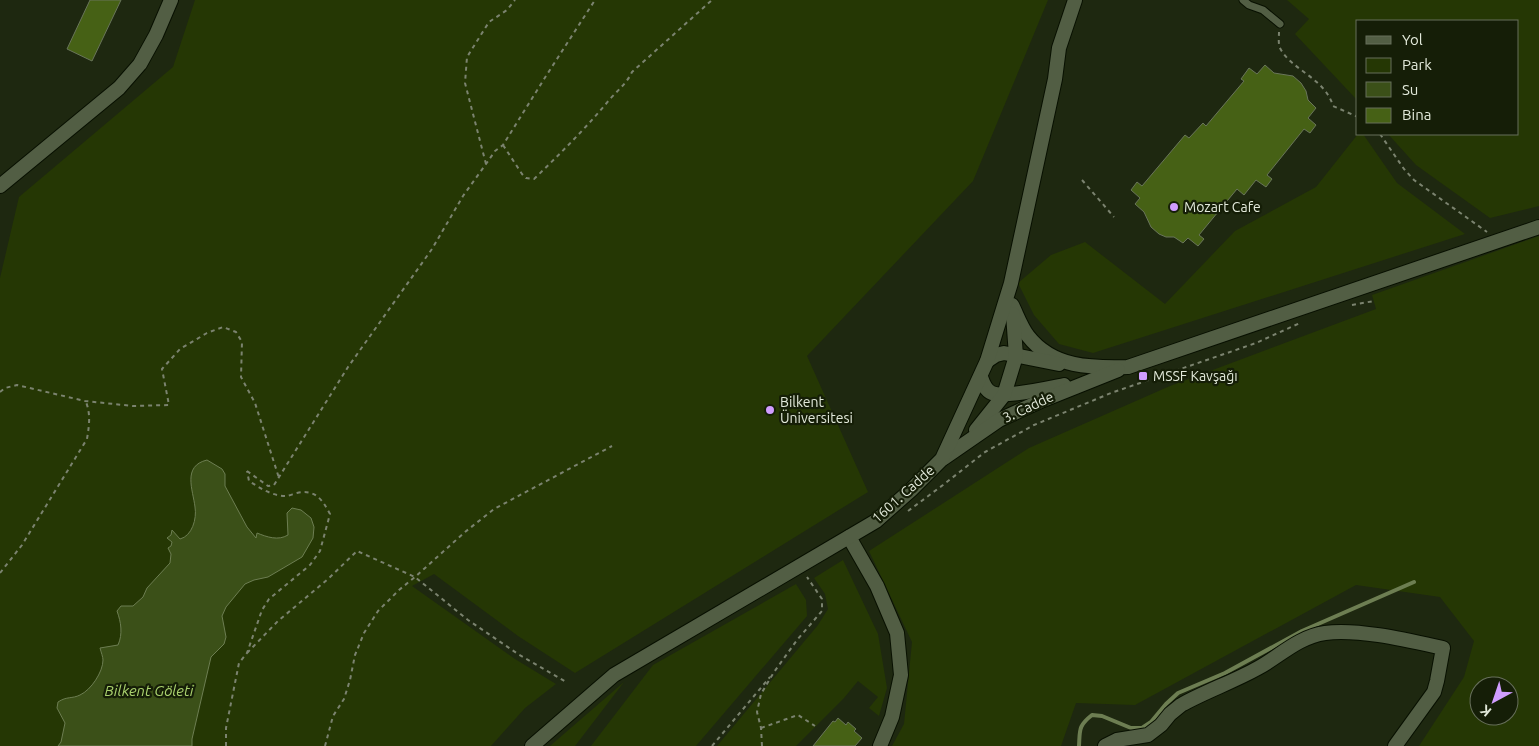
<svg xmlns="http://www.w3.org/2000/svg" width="1539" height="746" viewBox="0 0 1539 746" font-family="Ubuntu,sans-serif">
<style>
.green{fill:#253704;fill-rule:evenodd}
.water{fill:#3b5018;stroke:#6d7e52}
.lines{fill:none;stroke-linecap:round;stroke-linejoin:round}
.stream{stroke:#6d7e52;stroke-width:4}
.building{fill:#466115;stroke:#69755a}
.service-casing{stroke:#081000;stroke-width:9}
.minor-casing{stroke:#081000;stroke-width:16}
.path{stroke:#7b836f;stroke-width:2;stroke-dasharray:4 4;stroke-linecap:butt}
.service{stroke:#525e44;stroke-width:7}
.minor{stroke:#525e44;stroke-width:14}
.poi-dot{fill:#d09dff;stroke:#151e07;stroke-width:2}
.labels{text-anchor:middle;stroke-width:4.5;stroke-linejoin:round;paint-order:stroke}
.poi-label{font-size:14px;fill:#e2e9da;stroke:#151e07;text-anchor:start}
.street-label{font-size:14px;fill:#e2e9da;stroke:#151e07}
.water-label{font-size:15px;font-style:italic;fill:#aad26e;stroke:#151e07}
</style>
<rect width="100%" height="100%" fill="#1e2810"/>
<g class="green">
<polygon points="195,0 1048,0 973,181 807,356 868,492 575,673 518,636 434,574 412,586 515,659 556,684 525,708 491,746 0,746 0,278 19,197 173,67"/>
<polygon points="1287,0 1539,0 1539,206 1490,218 1416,165 1388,134 1518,134 1518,21 1358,21 1358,101 1295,34 1309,19"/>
<polygon points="1358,134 1363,134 1397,183 1465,234 1093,353 1059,344 1034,315 1018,283 1051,255 1085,242 1165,304 1235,231 1316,187"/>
<path d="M1539,236V746H1419L1464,677L1474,641L1440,597L1356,585L1135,705L1076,703L1061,746H892L904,724L912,642L869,551L1029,448L1170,386L1376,309L1372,295ZM1479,686H1509V716H1479Z"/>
<polygon points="843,560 878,634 887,688 879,716 869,708 878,697 858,681 844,698 796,746 717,746 818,625 828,609 825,594 814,578"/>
<polygon points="796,584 806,600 807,616 696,746 591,746 653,665"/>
<polygon points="624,682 575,746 550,746"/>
</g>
<path class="water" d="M207,460L222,469L225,474V486L247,527L256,538L257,533C267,537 278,541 288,535L287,513L292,508L301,510L311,518L314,527L313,538L302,557L268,577L254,580L245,584L226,607L222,616L226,637L224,644L211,657L192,739V746H58L61,742L65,723L57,708L58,702C67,696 72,699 80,695C91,690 103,672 103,660C103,657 101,652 100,648L118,645C123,634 121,622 117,611L121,606H133L143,597L147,588L170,563L171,554L168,548L171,546L172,542L167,538L171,535L172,530L180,539C192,536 197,519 195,507C193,490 182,466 207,460Z"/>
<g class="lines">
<path class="stream" d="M1079,746C1080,730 1078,726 1092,715L1102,716L1131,728H1142L1151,722L1166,704L1178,693L1225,673L1302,631L1414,582"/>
</g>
<g class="building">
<polygon points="90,0 121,0 92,61 67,49"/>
<polygon points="1265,65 1274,73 1293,76 1301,83 1306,91 1308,100 1316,108 1308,118 1316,125 1310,133 1304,129 1267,175 1272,179 1266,187 1256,180 1244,195 1237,189 1199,235 1204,239 1198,246 1188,238 1183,243 1174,237 1166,237 1159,234 1151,227 1144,212 1135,204 1140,198 1131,190 1137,182 1142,186 1185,135 1189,138 1203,123 1206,126 1244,81 1241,79 1249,68 1257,74"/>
<polygon points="838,718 846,725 848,722 856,729 854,731 862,738 855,746 813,746 833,721 835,722"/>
</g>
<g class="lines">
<defs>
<polyline id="service" points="1243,0 1249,5 1263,10 1280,24"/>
<g id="minor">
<polyline points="0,186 119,88 140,64 156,35 171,0"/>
<path d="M1012,305C1017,315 1021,327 1028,336C1053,368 1091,368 1128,367L1539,227"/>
<polyline points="987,361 996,355 1004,353 1059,364"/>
<path d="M981,377C983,383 985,390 992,393C1004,398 1049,388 1064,385"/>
<polyline points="976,430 1004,395 1016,356 1013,314"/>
<polyline points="944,458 999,420 1043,400 1118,370"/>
<polyline points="849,537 877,586 897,633 901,675 892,717 880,746"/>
<polyline points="532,746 614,675 876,521 911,490 942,459 987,361 1011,283 1055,79 1059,48 1075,0"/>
<path d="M1105,746L1117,740L1148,735L1161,725L1170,714L1181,705C1206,691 1233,682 1258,668C1280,656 1298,637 1325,633C1357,628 1411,641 1443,648L1437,681L1434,692L1395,746"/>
</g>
</defs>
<use href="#service" class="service-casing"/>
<use href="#minor" class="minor-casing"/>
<g class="path">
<path d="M1279,32C1279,37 1278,43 1280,48C1291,70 1325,78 1333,106L1358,117"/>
<polyline points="1380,134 1404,169 1414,180 1487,232"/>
<path d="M503,145L522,174L526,178L534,179C561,153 586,128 610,99C618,90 627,83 632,72L712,0"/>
<polyline points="486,164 465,83 467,57 489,22 507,10 515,0"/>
<polyline points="1082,180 1114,217"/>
<polyline points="1352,305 1374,301"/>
<polyline points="0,392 5,388 17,385 85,401 133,406 169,405 162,369 180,349 207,333 223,327 236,332 242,342 241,377 255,403 279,478"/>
<polyline points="247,471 268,486 274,485 348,367 432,249 463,196 486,164 495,151 503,145 546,76 595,0"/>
<polyline points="908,511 943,485 985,452 1034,425 1111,393 1256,343 1300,323"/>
<path d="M0,573L22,545L87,439C89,426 91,415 86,402"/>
<polyline points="247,653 278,621 328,579 357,551 415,577 468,620 518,654 566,682"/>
<polyline points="761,728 798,715 815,726"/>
<path d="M226,746V728L239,663L247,653L262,610L269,599L310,565L320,551L330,514C322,499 315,489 297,493C293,494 289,496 286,496C272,496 260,488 249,481L247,471"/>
<polyline points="325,746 333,716 344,699 350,680 355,655 364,633 378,611 399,590 415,577 465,532 494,509 612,446"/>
<polyline points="712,746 770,677"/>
<polyline points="762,746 761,728 757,712 761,694 774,672 797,640 822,611 822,599 807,577"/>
</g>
<use href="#service" class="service"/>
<use href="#minor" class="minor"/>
</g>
<g class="poi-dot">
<circle cx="1174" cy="207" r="5"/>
<rect x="1138" y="371" width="10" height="10" rx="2.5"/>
<circle cx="770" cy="410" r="5"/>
</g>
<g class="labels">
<g class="poi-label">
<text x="1184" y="212">Mozart Cafe</text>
<text x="1153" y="381">MSSF Kavşağı</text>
<text x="780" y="407">Bilkent<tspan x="780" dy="16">Üniversitesi</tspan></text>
</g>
<g class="street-label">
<text transform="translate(1028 407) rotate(-25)" y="5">3. Cadde</text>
<text transform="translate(903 494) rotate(-42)" y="5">1601. Cadde</text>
</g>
<g class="water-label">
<text x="149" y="696">Bilkent Göleti</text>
</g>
</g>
<rect x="1356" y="20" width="162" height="115" fill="#151e07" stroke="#676f5b"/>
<rect x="1366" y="36" width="25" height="8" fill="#525e44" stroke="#676f5b"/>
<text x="1402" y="45" font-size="15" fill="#e2e9da">Yol</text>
<rect x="1366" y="58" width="25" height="15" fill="#253704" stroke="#676f5b"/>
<text x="1402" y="70" font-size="15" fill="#e2e9da">Park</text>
<rect x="1366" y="82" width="25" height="15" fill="#3b5018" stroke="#676f5b"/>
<text x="1402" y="95" font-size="15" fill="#e2e9da">Su</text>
<rect x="1366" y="108" width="25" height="15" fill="#466115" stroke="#676f5b"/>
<text x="1402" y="120" font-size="15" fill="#e2e9da">Bina</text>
<g transform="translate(1494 701) rotate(220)"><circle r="24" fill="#151e07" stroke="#676f5b"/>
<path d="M0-4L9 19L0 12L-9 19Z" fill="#d09dff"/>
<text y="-8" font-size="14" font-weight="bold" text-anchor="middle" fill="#e2e9da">K</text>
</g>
</svg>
